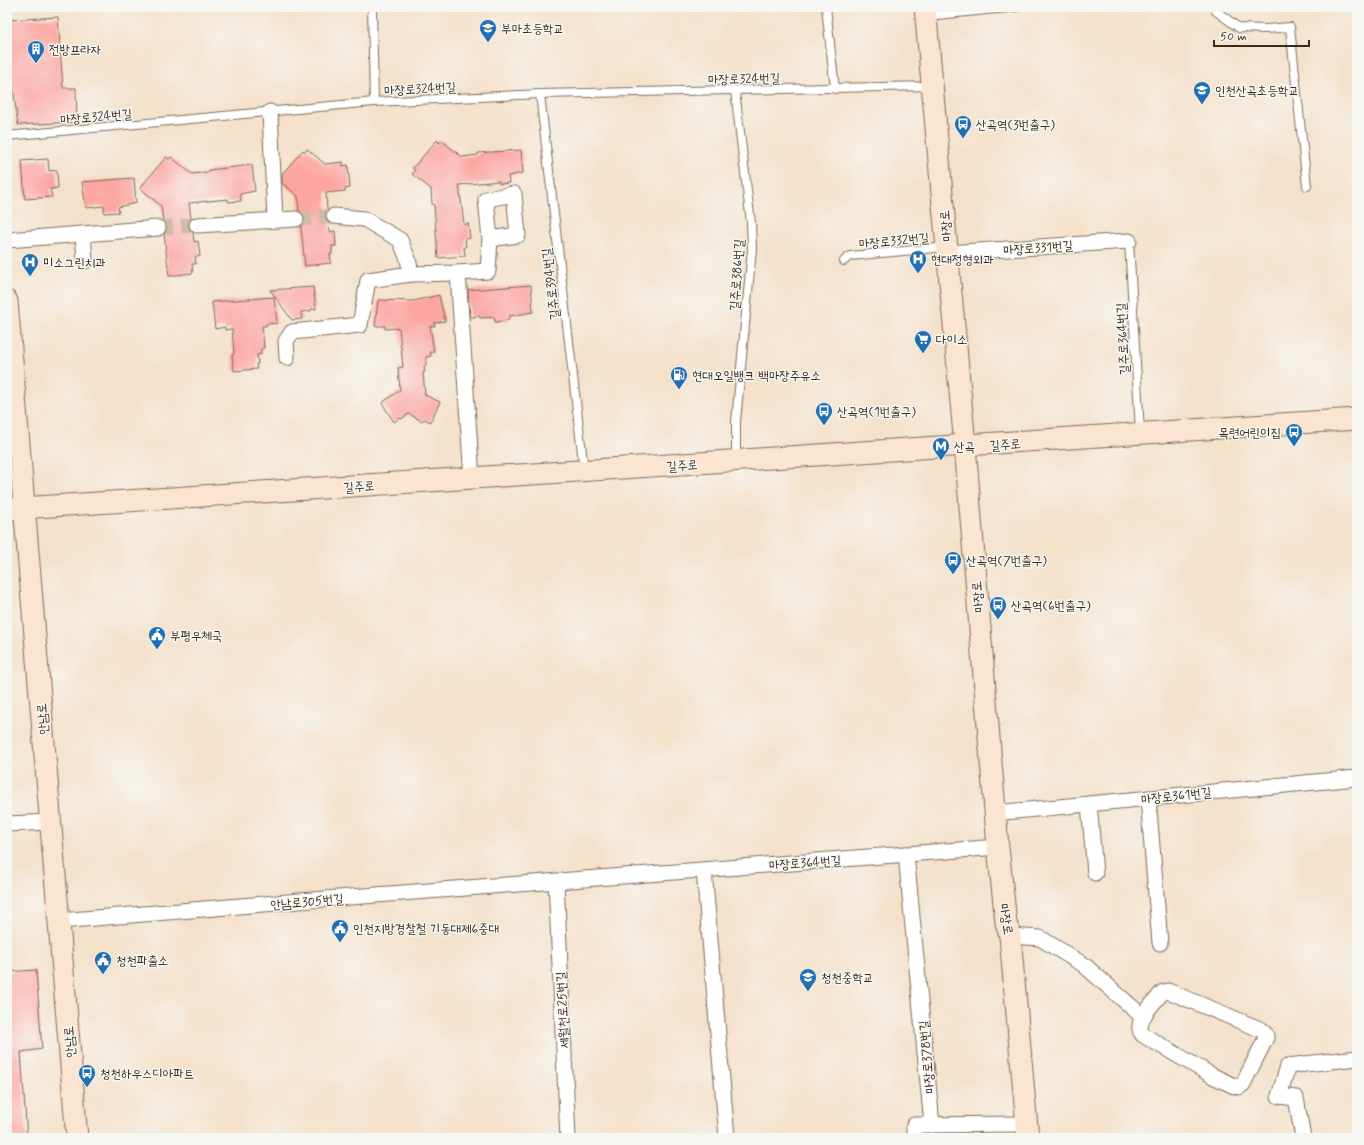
<svg xmlns="http://www.w3.org/2000/svg" width="1364" height="1145" viewBox="0 0 1364 1145" font-family="Mynerve,'Poor Story',sans-serif">
<style>
.building{fill:#fda5a0}
.lines{fill:none;stroke-linecap:round;stroke-linejoin:round}
.street-tunnel{stroke:#cfbca8;stroke-width:15;stroke-dasharray:15 8;stroke-linecap:butt}
.lane-casing{stroke:#7c6a5a;stroke-width:10}
.street-casing{stroke:#7c6a5a;stroke-width:17}
.secondary-casing{stroke:#7c6a5a;stroke-width:23}
.lane{stroke:#fff;stroke-width:8}
.street{stroke:#fff;stroke-width:15}
.secondary{stroke:#fce5d0;stroke-width:21}
.labels{text-anchor:middle;stroke-width:3;stroke-linejoin:round;paint-order:stroke}
.poi-label{font-size:13px;fill:#3b2a1e;stroke:#f6f6f2;text-anchor:start}
.street-label{font-size:13px;fill:#3b2a1e;stroke:#f6f6f2}
</style>
<rect width="100%" height="100%" fill="#f6f6f2"/>
<filter id="ink" filterUnits="userSpaceOnUse"><feTurbulence type="fractalNoise" baseFrequency=".025" numOctaves="2"/><feDisplacementMap in="SourceGraphic" scale="8" xChannelSelector="R" yChannelSelector="G"/><feConvolveMatrix kernelMatrix="1 2 1 2 8 2 1 2 1" color-interpolation-filters="sRGB"/></filter>
<filter id="wash" filterUnits="userSpaceOnUse"><feTurbulence type="fractalNoise" baseFrequency=".012" numOctaves="4" result="noise"/><feDisplacementMap in="SourceGraphic" scale="16" xChannelSelector="R" yChannelSelector="G"/><feGaussianBlur stdDeviation="0.9" result="paint"/><feColorMatrix in="noise" values="0 0 0 0 0 0 0 0 0 0 0 0 0 0 0 0 0 1.4 0 .05"/><feComposite in="paint" operator="in"/></filter>
<g filter="url(#wash)">
<rect width="100%" height="100%" fill="#f4e1ca"/>
<g id="blocks">
<g class="building">
<polygon points="58,17 63,88 76,88 77,122 18,125 7,39 7,20"/>
<polygon points="437,140 439,143 441,140 462,157 478,155 478,153 521,150 523,173 508,176 509,183 499,184 499,181 459,185 464,225 468,223 470,238 465,239 466,247 464,247 465,256 438,258 434,205 432,204 431,189 412,174 415,171 413,168"/>
<polygon points="307,149 325,164 343,162 343,166 348,165 350,188 345,189 345,191 326,193 327,210 325,215 326,219 329,223 330,232 335,231 336,246 332,246 332,254 330,254 331,263 305,266 301,227 304,223 305,218 303,214 299,211 298,196 282,183 282,174 303,150 305,152"/>
<polygon points="166,157 169,159 171,157 192,174 209,172 209,170 252,165 255,191 240,194 241,201 228,202 228,199 189,203 191,219 189,221 188,226 189,230 193,233 194,242 198,241 200,256 195,257 196,264 192,264 193,273 169,276 164,234 166,232 167,227 163,221 161,206 140,188"/>
<polygon points="48,159 49,171 57,170 58,188 50,189 52,197 25,199 22,161"/>
<polygon points="134,178 136,203 118,207 119,212 104,213 104,206 86,208 82,182"/>
<polygon points="531,285 533,312 509,316 509,320 495,322 494,317 480,318 480,316 470,317 468,290"/>
<polygon points="313,287 316,309 311,309 311,311 301,312 302,319 292,320 270,290"/>
<polygon points="439,295 445,321 434,323 435,326 430,326 434,352 430,352 431,356 426,357 426,366 424,366 425,372 423,372 425,395 440,402 430,422 424,419 422,421 409,414 401,419 400,418 394,422 382,403 400,390 398,368 403,367 399,328 385,329 385,326 375,326 378,300 413,301"/>
<polygon points="274,297 277,323 266,324 267,326 262,326 264,348 261,349 261,354 257,355 258,364 256,364 257,369 234,371 232,355 234,354 232,329 225,330 225,327 215,329 212,302"/>
<polygon points="36,970 42,1049 21,1052 27,1138 7,1138 7,972"/>
</g>
</g>
</g>
<g filter="url(#ink)">
<use href="#blocks" fill-opacity="0" stroke="#7c6a5a" stroke-width="1"/>
<g class="lines">
<g class="street-tunnel">
<polyline points="296,219 334,216"/>
<polyline points="158,228 197,225"/>
</g>
<defs>
<g id="lane">
<polyline points="372,7 374,102"/>
<polyline points="826,7 835,89"/>
<polyline points="1215,7 1216,11 1239,28 1266,29 1290,27 1307,186"/>
<polyline points="926,16 1017,7"/>
<polyline points="735,91 751,223 752,249 736,421 736,461"/>
<polyline points="540,94 584,470"/>
<polyline points="7,136 374,102 540,94 932,86"/>
<polyline points="1129,241 1140,432"/>
<polyline points="844,261 850,256 946,247"/>
</g>
<g id="street">
<polyline points="270,112 275,219"/>
<polyline points="334,216 364,219 400,240 408,259 411,274"/>
<polyline points="197,225 296,219"/>
<polyline points="83,234 85,261"/>
<polyline points="7,240 158,228"/>
<polyline points="947,253 1129,241"/>
<polyline points="458,273 472,479"/>
<polyline points="287,358 286,341 292,332 360,325 368,280 411,274 458,273 488,271 490,239 486,199 514,194 518,235 490,239"/>
<polyline points="1148,798 1160,943"/>
<polyline points="1089,804 1095,873"/>
<polyline points="995,813 1357,778"/>
<polyline points="7,824 51,822"/>
<polyline points="906,854 932,1125"/>
<polyline points="704,870 727,1138"/>
<polyline points="556,881 568,1138"/>
<polyline points="59,921 299,901 998,847"/>
<polyline points="1010,936 1040,938 1084,965 1143,1017"/>
<path d="M1168,991L1262,1030L1266,1035V1038L1243,1084L1239,1087L1234,1086L1213,1076L1143,1035C1132,1023 1153,1004 1160,995L1163,992Z"/>
<polyline points="914,1138 914,1125 1027,1124"/>
<polyline points="1303,1138 1296,1098 1279,1096 1288,1066 1357,1058"/>
</g>
<g id="secondary">
<polyline points="925,7 965,446 998,847 1006,923 1010,936 1028,1138"/>
<polyline points="7,301 77,1138"/>
<polyline points="7,509 1357,419"/>
</g>
</defs>
<use href="#lane" class="lane-casing"/>
<use href="#street" class="street-casing"/>
<use href="#secondary" class="secondary-casing"/>
<use href="#lane" class="lane"/>
<use href="#street" class="street"/>
<use href="#secondary" class="secondary"/>
</g>
</g>
<defs>
<symbol id="school-pin" viewBox="-11 -11 22 30"><path d="M0 17L-7.5 6A9.5 9.5 0 1 1 7.5 6Z" fill="#1f6fb2" stroke="#f6f6f2"/><path d="M0-5L7-2L0 1L-7-2ZM-4 1L0 2.5L4 1V4Q0 6-4 4Z" fill="#fff"/></symbol>
<symbol id="building-pin" viewBox="-11 -11 22 30"><path d="M0 17L-7.5 6A9.5 9.5 0 1 1 7.5 6Z" fill="#1f6fb2" stroke="#f6f6f2"/><path d="M-4-6H4V6H1V3H-1V6H-4ZM-2.5-4.3h1.7v1.8h-1.7ZM.8-4.3h1.7v1.8H.8ZM-2.5-1h1.7V.8h-1.7ZM.8-1h1.7V.8H.8Z" fill="#fff"/></symbol>
<symbol id="bus-pin" viewBox="-11 -11 22 30"><path d="M0 17L-7.5 6A9.5 9.5 0 1 1 7.5 6Z" fill="#1f6fb2" stroke="#f6f6f2"/><path d="M-5-6H5V4H4V6H2V4H-2V6H-4V4H-5ZM-3.5-4V0h7V-4ZM-3.5 1.2v1.5H-2V1.2ZM2 1.2v1.5H3.5V1.2Z" fill="#fff"/></symbol>
<symbol id="hospital-pin" viewBox="-11 -11 22 30"><path d="M0 17L-7.5 6A9.5 9.5 0 1 1 7.5 6Z" fill="#1f6fb2" stroke="#f6f6f2"/><path d="M-5-5h3v3.5h4V-5h3V5h-3V1.5h-4V5h-3Z" fill="#fff"/></symbol>
<symbol id="supermarket-pin" viewBox="-11 -11 22 30"><path d="M0 17L-7.5 6A9.5 9.5 0 1 1 7.5 6Z" fill="#1f6fb2" stroke="#f6f6f2"/><path d="M-6-5.5h2.5l.6 2H6L4.5 2H-2.5L-4.4-4H-6ZM-1.5 3.2a1.3 1.3 0 1 0 .1 0ZM3 3.2a1.3 1.3 0 1 0 .1 0Z" fill="#fff"/></symbol>
<symbol id="fuel-pin" viewBox="-11 -11 22 30"><path d="M0 17L-7.5 6A9.5 9.5 0 1 1 7.5 6Z" fill="#1f6fb2" stroke="#f6f6f2"/><path d="M-5.5-6h7V0h2V4h1.3V-2.5L3-4.5l.8-.8L6-3V5H2.5V1h-1V6h-7ZM-4.2-4.7v3.2H.2V-4.7Z" fill="#fff"/></symbol>
<symbol id="metro-pin" viewBox="-11 -11 22 30"><path d="M0 17L-7.5 6A9.5 9.5 0 1 1 7.5 6Z" fill="#1f6fb2" stroke="#f6f6f2"/><path d="M-5.5 5V-5H-3L0 0L3-5H5.5V5H3V-.5L0 4L-3-.5V5Z" fill="#fff"/></symbol>
<symbol id="civic-pin" viewBox="-11 -11 22 30"><path d="M0 17L-7.5 6A9.5 9.5 0 1 1 7.5 6Z" fill="#1f6fb2" stroke="#f6f6f2"/><path d="M-.6-6.5H3V-4.5H.6V-3L4-1V1h2V6H-6V1h2V-1L-.6-3ZM-1.2 2.5V6h2.4V2.5Z" fill="#fff"/></symbol>
</defs>
<g fill-rule="evenodd">
<use href="#school-pin" x="478" y="18" width="20" height="27"/>
<use href="#building-pin" x="26" y="39" width="20" height="27"/>
<use href="#school-pin" x="1192" y="80" width="20" height="27"/>
<use href="#bus-pin" x="953" y="114" width="20" height="27"/>
<use href="#hospital-pin" x="908" y="249" width="20" height="27"/>
<use href="#hospital-pin" x="20" y="252" width="20" height="27"/>
<use href="#supermarket-pin" x="913" y="329" width="20" height="27"/>
<use href="#fuel-pin" x="669" y="365" width="20" height="27"/>
<use href="#bus-pin" x="814" y="401" width="20" height="27"/>
<use href="#bus-pin" x="1284" y="422" width="20" height="27"/>
<use href="#metro-pin" x="931" y="436" width="20" height="27"/>
<use href="#bus-pin" x="943" y="550" width="20" height="27"/>
<use href="#bus-pin" x="988" y="595" width="20" height="27"/>
<use href="#civic-pin" x="147" y="625" width="20" height="27"/>
<use href="#civic-pin" x="330" y="918" width="20" height="27"/>
<use href="#civic-pin" x="93" y="950" width="20" height="27"/>
<use href="#school-pin" x="798" y="967" width="20" height="27"/>
<use href="#bus-pin" x="77" y="1063" width="20" height="27"/>
</g>
<g class="labels">
<g class="poi-label">
<text x="501" y="33">부마초등학교</text>
<text x="49" y="54">전방프라자</text>
<text x="1215" y="95">인천산곡초등학교</text>
<text x="976" y="129">산곡역(3번출구)</text>
<text x="931" y="264">현대정형외과</text>
<text x="43" y="267">미소그린치과</text>
<text x="936" y="344">다이소</text>
<text x="692" y="380">현대오일뱅크 백마장주유소</text>
<text x="837" y="416">산곡역(1번출구)</text>
<text x="1281" y="437" text-anchor="end">목련어린이집</text>
<text x="954" y="451">산곡</text>
<text x="966" y="565">산곡역(7번출구)</text>
<text x="1011" y="610">산곡역(6번출구)</text>
<text x="170" y="640">부평우체국</text>
<text x="353" y="933">인천지방경찰철 기동대제6중대</text>
<text x="116" y="965">청천파출소</text>
<text x="821" y="982">청천중학교</text>
<text x="100" y="1078">청천하우스디아파트</text>
</g>
<g class="street-label">
<text transform="translate(744 78) rotate(-1)" y="5">마장로324번길</text>
<text transform="translate(420 88) rotate(-3)" y="5">마장로324번길</text>
<text transform="translate(96 116) rotate(-5)" y="5">마장로324번길</text>
<text transform="translate(945 226) rotate(-95)" y="5">마장로</text>
<text transform="translate(894 240) rotate(-5)" y="5">마장로332번길</text>
<text transform="translate(1038 247) rotate(-4)" y="5">마장로331번길</text>
<text transform="translate(736 275) rotate(-86)" y="5">길주로386번길</text>
<text transform="translate(550 284) rotate(-97)" y="5">길주로394번길</text>
<text transform="translate(1122 339) rotate(-93)" y="5">길주로364번길</text>
<text transform="translate(1005 444) rotate(-4)" y="5">길주로</text>
<text transform="translate(682 465) rotate(-4)" y="5">길주로</text>
<text transform="translate(359 486) rotate(-4)" y="5">길주로</text>
<text transform="translate(977 597) rotate(-95)" y="5">마장로</text>
<text transform="translate(42 719) rotate(-95)" y="5">안남로</text>
<text transform="translate(1176 795) rotate(-6)" y="5">마장로361번길</text>
<text transform="translate(805 862) rotate(-4)" y="5">마장로364번길</text>
<text transform="translate(307 901) rotate(-5)" y="5">안남로305번길</text>
<text transform="translate(1007 919) rotate(81)" y="5">마장로</text>
<text transform="translate(562 1010) rotate(-93)" y="5">세월천로25번길</text>
<text transform="translate(69 1042) rotate(-95)" y="5">안남로</text>
<text transform="translate(926 1057) rotate(-95)" y="5">마장로378번길</text>
</g>
</g>
<rect width="1364" height="1145" fill="none" stroke="#f6f6f2" stroke-width="24"/>
<path d="M1214 40v6h95v-6" fill="none" stroke="#3b2a1e" stroke-width="2"/>
<text x="1220" y="40" font-size="12" fill="#3b2a1e" stroke="#f6f6f2" stroke-width="3" paint-order="stroke">50 m</text>
</svg>
